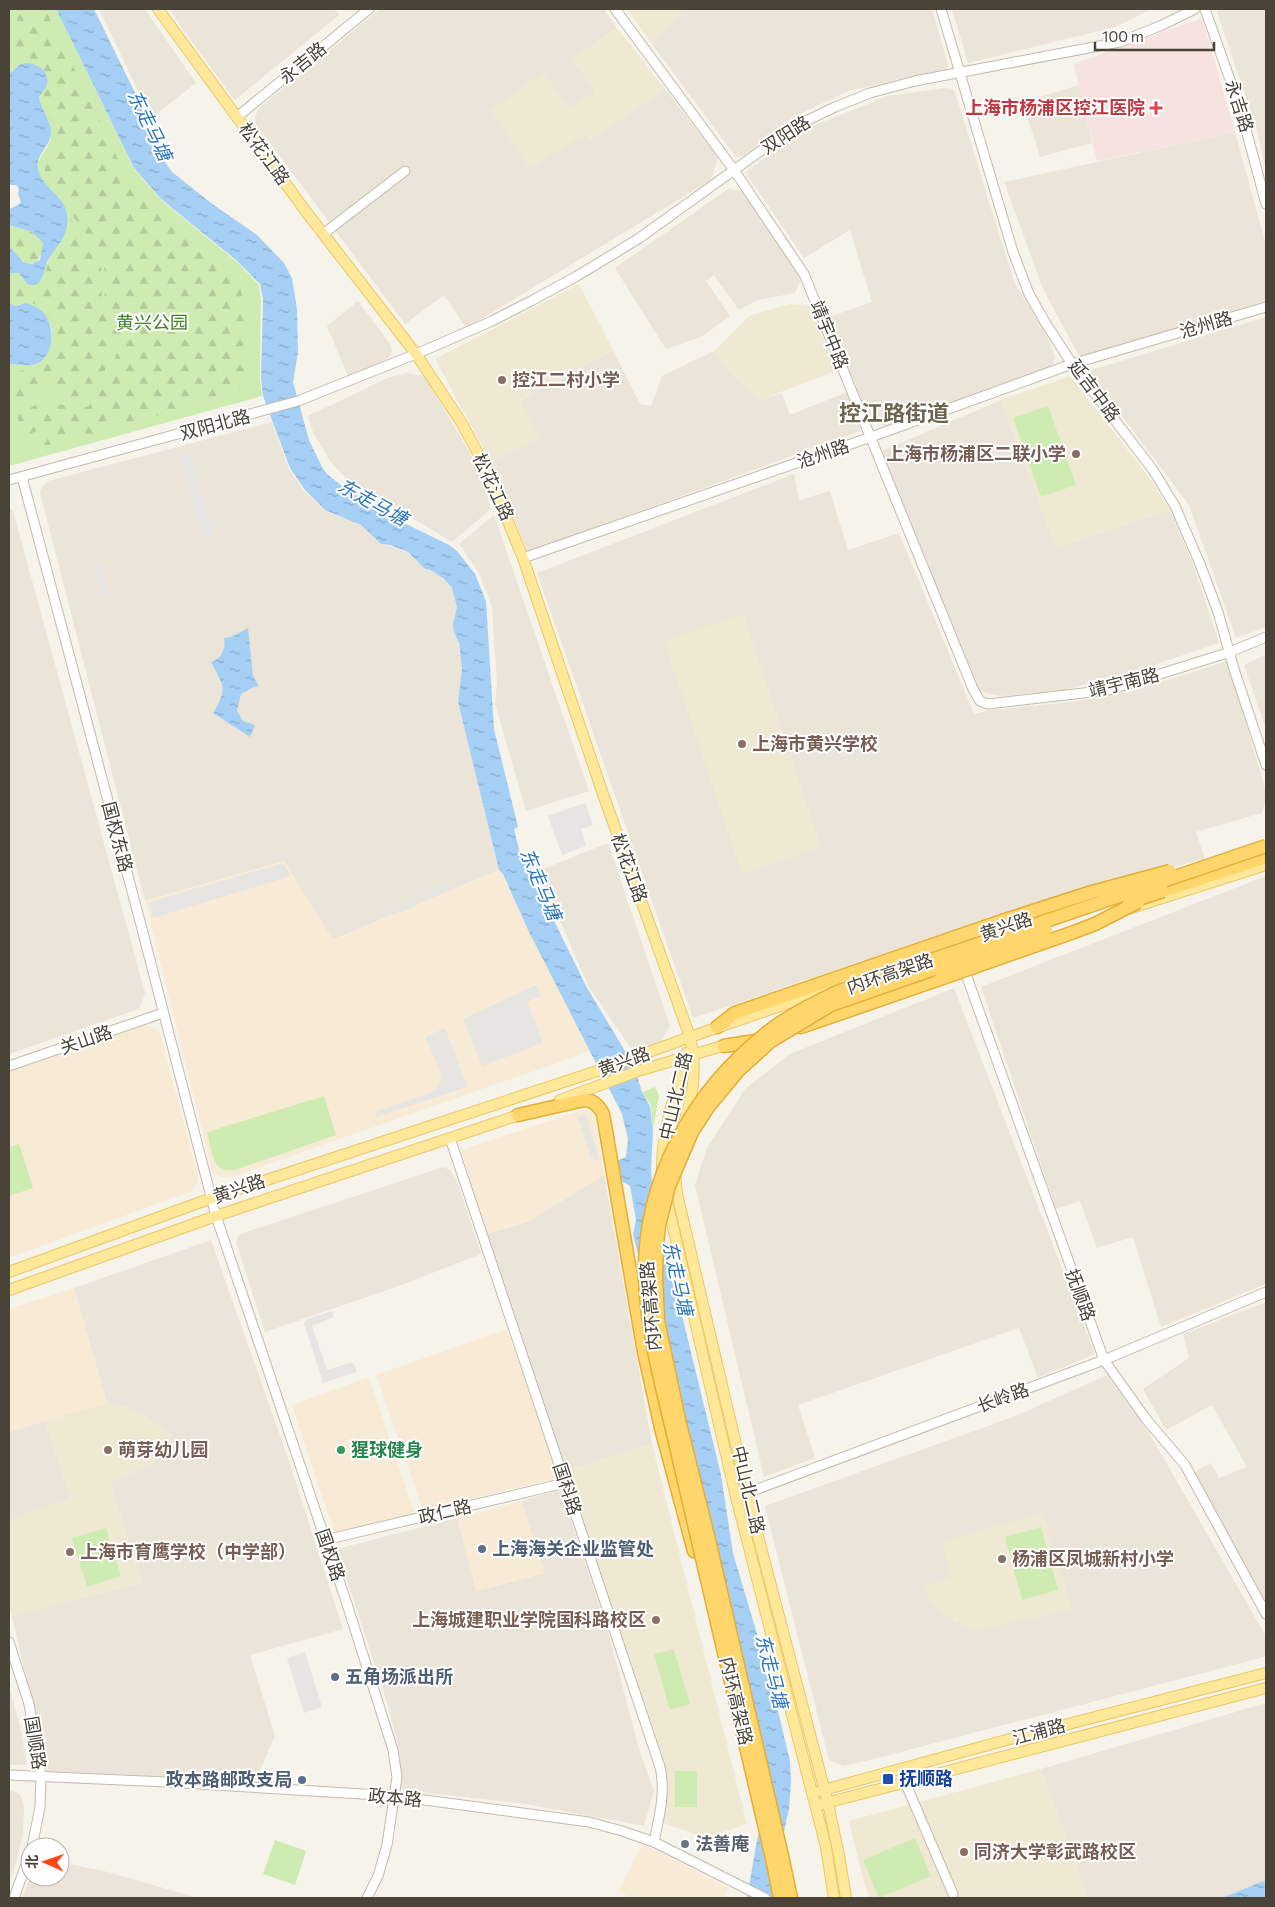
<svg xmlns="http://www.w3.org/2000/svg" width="1275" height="1907" viewBox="0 0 1275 1907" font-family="Commissioner,'Noto Sans SC',sans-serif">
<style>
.residential{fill:#eae5d8;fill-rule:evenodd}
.commercial{fill:#f8ebd5}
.education{fill:#efe9d4}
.medical{fill:#f6e2de}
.green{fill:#ceebb2}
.forest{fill:url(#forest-firs)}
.parking{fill:#e7e5e2}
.water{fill:url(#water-ripples)}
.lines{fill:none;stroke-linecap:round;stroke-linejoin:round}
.minor-casing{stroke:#c2bbac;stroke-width:11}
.major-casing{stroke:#e9c865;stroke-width:12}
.highway-casing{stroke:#e4ad36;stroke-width:15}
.minor{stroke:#fff;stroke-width:9}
.major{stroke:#ffe89a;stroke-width:10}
.highway{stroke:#ffd66c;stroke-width:12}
.highway-bridge-casing{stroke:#e4ad36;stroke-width:15;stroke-linecap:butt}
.highway-bridge{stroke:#ffd66c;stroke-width:12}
.health-dot{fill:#e0444e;stroke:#fff;stroke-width:2}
.education-dot{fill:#8d6e63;stroke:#fff;stroke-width:2}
.leisure-dot{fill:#2e9e5b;stroke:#fff;stroke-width:2}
.service-dot{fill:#5c6f8a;stroke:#fff;stroke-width:2}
.transit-dot{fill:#1a4fb4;stroke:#fff;stroke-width:2}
.worship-dot{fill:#6b7280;stroke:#fff;stroke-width:2}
.labels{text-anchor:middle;stroke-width:4;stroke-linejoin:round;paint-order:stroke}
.street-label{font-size:18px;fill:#4a4438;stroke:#fff}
.health-label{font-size:18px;font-weight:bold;fill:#be3a42;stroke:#fff;text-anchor:end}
.park-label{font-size:18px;fill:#448027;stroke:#fff}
.education-label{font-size:18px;font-weight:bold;fill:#785e54;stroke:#fff;text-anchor:start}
.leisure-label{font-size:18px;font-weight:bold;fill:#27864d;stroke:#fff;text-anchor:start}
.service-label{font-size:18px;font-weight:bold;fill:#4e5e75;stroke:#fff;text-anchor:start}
.transit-label{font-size:18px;font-weight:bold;fill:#164399;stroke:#fff;text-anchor:start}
.worship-label{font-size:18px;font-weight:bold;fill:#5b616d;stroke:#fff;text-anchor:start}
.water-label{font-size:19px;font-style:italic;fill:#2b77bc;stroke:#fff}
.district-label{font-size:22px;font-weight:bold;fill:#6e634e;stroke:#fff}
</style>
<defs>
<pattern id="forest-firs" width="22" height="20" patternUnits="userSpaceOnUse" patternTransform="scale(1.25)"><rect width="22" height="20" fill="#ceebb2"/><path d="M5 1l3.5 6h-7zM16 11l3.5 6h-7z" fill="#b2cb9a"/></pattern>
<pattern id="water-ripples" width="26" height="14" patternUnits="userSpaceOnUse" patternTransform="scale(1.25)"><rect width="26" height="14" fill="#a5cff4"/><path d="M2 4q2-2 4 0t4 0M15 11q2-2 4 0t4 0" fill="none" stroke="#88aac7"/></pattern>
</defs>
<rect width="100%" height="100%" fill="#f6f3ea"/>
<g class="residential">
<polygon points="99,9 145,9 196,83 151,118"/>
<polygon points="170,9 334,9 339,15 235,100 183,30"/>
<polygon points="380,9 604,9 617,28 572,59 596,91 590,139 665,89 718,157 711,180 466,328 444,295 405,324 256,124 255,117 259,108"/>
<polygon points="684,9 932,9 948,65 947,69 943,70 848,91 796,116 744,156 736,157 652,44"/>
<polygon points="952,9 1152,9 1115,27 968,63"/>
<polygon points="1220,9 1266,9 1266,170 1256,126 1217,12"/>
<polygon points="1079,85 1092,143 1040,157 1023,102"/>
<polygon points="945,88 953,89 955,92 1014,282 1047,336 1055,357 1052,367 887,427 868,419 829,317 872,302 850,230 804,258 745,172 805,129 888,96"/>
<polygon points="1235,132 1266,245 1266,301 1080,358 1043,289 1004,182"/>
<polygon points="728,189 742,191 791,261 801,279 795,293 758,300 739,310 714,275 706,281 730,316 701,337 666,349 615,268"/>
<polygon points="358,301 391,345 392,353 386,360 348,376 327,326"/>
<polygon points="1266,317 1266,627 1236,638 1189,505 1088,371"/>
<polygon points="613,350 640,404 651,406 662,376 714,351 724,365 760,400 782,393 790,415 847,392 861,431 527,552 491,462 540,438 519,401"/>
<polygon points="406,373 424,376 479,468 491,509 452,542 347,479 330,461 313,432 308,416 390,377"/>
<polygon points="1001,400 1056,548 1170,510 1194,567 1219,643 1124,675 1060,691 1002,696 979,692 882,451"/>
<polygon points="272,422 289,469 304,491 320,506 324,510 362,526 381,544 390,546 408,553 425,569 441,576 452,589 457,607 454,633 458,643 462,668 458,703 499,870 332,940 284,861 145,901 40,493 42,486 48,481"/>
<polygon points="794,474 799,500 830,491 848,550 899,533 974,714 992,710 1070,702 1130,692 1227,661 1266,791 1266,800 1262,813 1196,832 1205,859 1101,885 1003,914 693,1018 537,573"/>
<polygon points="9,508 13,511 145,993 139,1009 9,1054"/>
<polygon points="494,515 589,791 526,811 495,704 497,683 492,607 479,573 459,544"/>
<polygon points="1266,654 1266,730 1244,665"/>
<polygon points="608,843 670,1026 660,1043 633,1051 589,987 538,871"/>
<polygon points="1266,876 1266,1284 1161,1327 1133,1237 1097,1248 1080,1201 1056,1209 981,987"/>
<polygon points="954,988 1095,1354 1038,1378 1019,1328 798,1405 815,1458 764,1477 695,1185 707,1148 745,1089 790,1054"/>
<polygon points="443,1167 450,1170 457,1181 481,1254 396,1287 265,1332 237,1245 237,1239 240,1234"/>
<polygon points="604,1175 652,1444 565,1471 486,1234 527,1222"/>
<polygon points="211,1240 288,1458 343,1629 250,1655 275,1736 255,1781 47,1771 12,1616 142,1583 110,1483 151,1465 172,1435 144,1416 127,1408 107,1403 74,1288"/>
<polygon points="1266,1302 1266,1604 1193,1473 1211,1463 1219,1478 1247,1467 1212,1405 1166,1430 1143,1389 1189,1358 1183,1334"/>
<path d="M1107,1375L1149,1433L1266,1636V1651L1264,1657L878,1758L843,1766L829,1760L765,1506L1013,1417ZM950,1578L958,1623L930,1602L925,1587Z"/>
<polygon points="45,1421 71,1498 9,1521 9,1432"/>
<polygon points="561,1490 610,1639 639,1749 654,1791 644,1826 525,1804 402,1790 399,1749 388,1706 337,1549 457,1518 477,1591 544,1573 521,1501"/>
<polygon points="9,1686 20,1726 27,1765 9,1765"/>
<polygon points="1266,1703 1266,1880 1221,1898 1088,1898 1041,1769"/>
<polygon points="9,1790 18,1793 22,1798 24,1808 23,1834 16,1863 9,1883"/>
<polygon points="60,1862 108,1872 198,1898 22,1898 30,1877 60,1877"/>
</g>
<g class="commercial">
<polygon points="284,861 333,940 499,870 503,874 529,932 591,1051 228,1178 213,1174 145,901"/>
<polygon points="145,1025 155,1029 160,1034 198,1176 198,1182 192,1191 9,1258 9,1072"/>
<polygon points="588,1108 594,1116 604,1175 529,1221 486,1234 461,1150"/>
<polygon points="74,1288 107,1403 9,1432 9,1309"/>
<polygon points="507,1329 559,1478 423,1510 376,1375"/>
<polygon points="369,1377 415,1515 334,1532 292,1405"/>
<polygon points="521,1501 545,1573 476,1591 457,1518"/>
<polygon points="643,1844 728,1888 723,1898 631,1898 619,1891"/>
</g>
<g class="education">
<polygon points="627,9 684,9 652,44"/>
<polygon points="617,28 665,89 590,140 586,134 529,168 491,110 543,73 570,108 596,91 572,59"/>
<polygon points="579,284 613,350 520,400 540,438 491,462 435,359"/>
<polygon points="789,304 810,306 836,371 760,400 724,365 714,351 749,316"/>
<polygon points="1070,376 1151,480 1170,510 1056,548 1001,400"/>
<polygon points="743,614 821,847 742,874 664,641"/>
<polygon points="107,1403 127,1408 144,1416 172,1435 151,1465 110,1483 142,1583 12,1616 9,1607 9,1521 71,1498 45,1421"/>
<polygon points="652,1444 747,1824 706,1838 663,1823 664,1770 565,1471"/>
<polygon points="1043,1513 1072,1609 974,1631 943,1613 930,1602 924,1587 950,1578 943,1541"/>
<polygon points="1041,1769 1088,1898 870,1898 864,1883 849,1821"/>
</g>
<polygon class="medical" points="1202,18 1235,132 1097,161 1074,64"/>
<g class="green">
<path d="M9,9H56L134,169L161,200L236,261L259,285L261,300L260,377L262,396L9,466V364C17,364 28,367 36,364C49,359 54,339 51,327C50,323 48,320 46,316L20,304L15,306L9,303V273H19L27,284L46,265L53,252L61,241L46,185C24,159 52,155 51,132C51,121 41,109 39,98L44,90L25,63L19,65L9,74Z"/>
<polygon points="1048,406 1076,485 1041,497 1013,418"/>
<polygon points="655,1087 659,1096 653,1129 651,1105 642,1092"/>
<path d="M324,1096L336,1135L235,1170C211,1174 212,1150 207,1132Z"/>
<polygon points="19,1144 33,1188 9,1196 9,1147"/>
<polygon points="1041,1527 1058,1590 1022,1600 1005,1537"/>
<polygon points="106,1528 121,1576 87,1587 72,1538"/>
<polygon points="674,1649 690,1704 670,1710 654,1654"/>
<rect x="675" y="1771" width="22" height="36"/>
<polygon points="915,1838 931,1876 879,1898 863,1860"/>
<polygon points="275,1840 306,1851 295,1885 263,1874"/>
</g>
<g class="forest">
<path d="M20,9H45L126,175L148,207L221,263L239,284L244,302L245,325L243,350L245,389L197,401L160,415L134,421L58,445H42L37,431L24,436L17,416L45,399L53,404L88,407L104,382L132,320L105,309C104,296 107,274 103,263C95,236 70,221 60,193L49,189L45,173L44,159C65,134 50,123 41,98C53,81 50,79 39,63L31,61L9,63V37H13Z"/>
<path d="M69,217L91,243L101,263L102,310L130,321L89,401L54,397L48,387L18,403L9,405V372C32,372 54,360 53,334C53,327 52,318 46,313C42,308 35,305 30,301L12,304L9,300V275C18,273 22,279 26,286C31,287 38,286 41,283C46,278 46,270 48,264C55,245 68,240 69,217Z"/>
<path d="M9,225L32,232L43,243L42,253L37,262C24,268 17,256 9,246Z"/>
</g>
<g class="parking">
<polygon points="190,452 213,535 202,538 179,455"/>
<polygon points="101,562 110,593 102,596 93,565"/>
<polygon points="585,803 593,825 581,829 586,846 562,855 548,816"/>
<polygon points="283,863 291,876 153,918 149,902"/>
<polygon points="446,883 449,890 400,913 397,908 432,892"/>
<polygon points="536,985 541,996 527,1002 543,1043 482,1066 463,1019"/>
<polygon points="445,1028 467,1087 376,1117 375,1112 430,1093 438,1087 441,1082 440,1070 425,1037"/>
<polygon points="586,1114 599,1161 591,1159 578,1117"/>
<polygon points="332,1311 334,1317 312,1326 327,1370 353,1362 357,1372 323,1383 304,1323 307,1319"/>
<polygon points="305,1652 322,1707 304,1713 287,1658"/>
</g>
<g class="water">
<polygon points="56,9 94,9 139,101 156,149 172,172 211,203 257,235 284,263 292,278 297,309 298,352 293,382 309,440 322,467 327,474 347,490 404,523 449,545 457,551 475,574 486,601 494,729 518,827 514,829 520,853 525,852 534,880 586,986 634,1066 642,1092 650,1106 653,1131 651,1170 653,1197 721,1475 733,1553 770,1678 790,1761 791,1781 789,1809 778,1859 778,1898 747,1898 757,1840 770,1789 633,1234 636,1220 630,1186 620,1180 617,1161 626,1157 628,1139 622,1114 529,932 503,874 499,870 458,702 462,669 459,643 454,633 453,625 457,607 452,588 443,578 430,570 425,569 408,552 390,545 381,544 361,525 325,510 305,490 290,468 263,396 261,378 263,299 260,284 236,260 161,199 134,168"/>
<path d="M25,63C36,63 50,70 47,84C46,89 41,93 39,98C41,108 51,122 51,131C52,146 35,154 38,169C41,186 61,194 66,210C68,217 68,226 65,233C61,244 52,252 47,262C44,269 44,278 38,283C34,286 31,285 27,284L19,273H9V246L23,262L32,264L40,260L43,243L32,232L9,225V209L18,205L21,202L18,194L19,188L16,185H9V74L19,65Z"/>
<path d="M9,303L15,306L27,303C33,306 42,309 46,316C55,330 54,357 36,364C28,367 18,364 9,364Z"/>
<path d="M248,628L253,676L259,686L254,687L241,694L237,710L243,721L255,725L250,737L213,713C228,688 224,687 211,662C222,659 226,648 224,638L231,637Z"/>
<polygon points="1266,1880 1266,1898 1221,1898"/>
</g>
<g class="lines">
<defs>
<g id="minor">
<polyline points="615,9 734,170 804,274 973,689 980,701 988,704 1109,690 1230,652 1266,637"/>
<polyline points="941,9 1013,252 1029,294 1045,322 1072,364 1153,470 1175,506 1200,564 1218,612 1234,669 1266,765"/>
<polyline points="1205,9 1241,111 1266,204"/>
<polyline points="237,117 369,9"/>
<polyline points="323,234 405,171"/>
<polyline points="22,477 141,925 216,1216 347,1604 393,1750 397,1777 387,1845 378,1876 367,1898"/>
<polyline points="9,480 298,401 416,354 492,321 531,301 577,276 638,239 773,142 804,122 835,107 870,93 915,81 1120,42 1160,26 1195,9"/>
<polyline points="523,558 871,437 1072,364 1266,307"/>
<polyline points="963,966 1104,1360 1146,1419 1185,1465 1266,1614"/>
<polyline points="9,1066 163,1013"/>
<path d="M450,1138L660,1767C666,1792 659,1817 654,1842"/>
<polyline points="736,1497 1104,1360 1266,1292"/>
<polyline points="325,1540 565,1483"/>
<polyline points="9,1642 29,1704 41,1776 40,1807 32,1847"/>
<polyline points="9,1775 166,1782 395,1796 589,1822 622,1831 654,1842 765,1898"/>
<polyline points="905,1782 953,1894"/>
<polyline points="14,1898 30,1853"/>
</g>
<g id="major">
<path d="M158,9L307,213L416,354L461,422L485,466L523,558L604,797L690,1037C697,1066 694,1094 684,1122"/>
<polyline points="1131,908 1266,865"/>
<polyline points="560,1100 638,1071 729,1044"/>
<path d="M662,1173C661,1131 676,1092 686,1053"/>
<polyline points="675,1173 677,1194 754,1521 828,1803 839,1855 846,1898"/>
<polyline points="666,1197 736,1497 826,1847 834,1898"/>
<polyline points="9,1272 212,1198 597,1071 690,1037 1076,904"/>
<polyline points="9,1290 216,1216 525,1113"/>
<polyline points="820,1791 1010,1739 1266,1673"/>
<polyline points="822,1804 1266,1688"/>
</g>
<g id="highway">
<polyline points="1163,891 1266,857"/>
<polyline points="717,1027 735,1013 1002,921"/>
<polyline points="801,1027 940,979"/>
<polyline points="724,1046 761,1040"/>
<path d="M518,1115L584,1100C593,1100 599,1106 603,1114L644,1352L662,1432L694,1551"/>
<polyline points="782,1856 791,1898"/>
<polyline points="772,1858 780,1898"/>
</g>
</defs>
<use href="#minor" class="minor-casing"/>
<use href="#major" class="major-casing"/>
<use href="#highway" class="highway-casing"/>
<use href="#minor" class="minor"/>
<use href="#major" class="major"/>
<use href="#highway" class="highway"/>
<defs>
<g id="highway-bridge">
<polyline points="1129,902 1163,891"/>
<polyline points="1002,921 1092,892 1170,871"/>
<polyline points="940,979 1074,932 1095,924 1138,902"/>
<polyline points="782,1856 709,1540 679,1420 658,1320 656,1275 657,1244 659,1225 669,1186 692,1132 709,1106 739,1070 771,1041 831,1005 1046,930"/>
<path d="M772,1858L670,1421C659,1375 647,1328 645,1280C642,1182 692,1091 768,1032C789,1015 813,1004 837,992L1266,846"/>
</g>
</defs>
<use href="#highway-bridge" class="highway-bridge-casing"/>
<use href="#highway-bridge" class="highway-bridge"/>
</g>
<path class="health-dot" d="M1153.5 100.5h5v5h5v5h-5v5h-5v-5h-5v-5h5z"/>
<g class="education-dot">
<circle cx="502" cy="380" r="5"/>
<circle cx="1076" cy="454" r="5"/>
<circle cx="742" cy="744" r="5"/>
<circle cx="108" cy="1450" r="5"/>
<circle cx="70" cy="1552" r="5"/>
<circle cx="1002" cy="1559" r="5"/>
<circle cx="656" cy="1620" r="5"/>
<circle cx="964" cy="1852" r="5"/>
</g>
<circle class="leisure-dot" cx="341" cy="1450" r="5"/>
<g class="service-dot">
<circle cx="482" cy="1549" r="5"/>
<circle cx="335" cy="1677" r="5"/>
<circle cx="302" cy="1780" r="5"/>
</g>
<rect class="transit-dot" x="882" y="1773" width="12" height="12" rx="2.5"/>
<circle class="worship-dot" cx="685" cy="1844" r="5"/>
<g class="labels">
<g class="street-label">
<text transform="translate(303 63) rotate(-39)" y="6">永吉路</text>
<text transform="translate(1239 106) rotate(72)" y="6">永吉路</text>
<text transform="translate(786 135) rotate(-33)" y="6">双阳路</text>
<text transform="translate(264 154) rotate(54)" y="6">松花江路</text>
<text transform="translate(1206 325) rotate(-16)" y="6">沧州路</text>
<text transform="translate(829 335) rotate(68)" y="6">靖宇中路</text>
<text transform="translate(1094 391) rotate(53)" y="6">延吉中路</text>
<text transform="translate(215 425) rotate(-15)" y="6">双阳北路</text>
<text transform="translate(823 454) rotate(-19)" y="6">沧州路</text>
<text transform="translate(493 487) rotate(65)" y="6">松花江路</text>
<text transform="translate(1124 683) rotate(-14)" y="6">靖宇南路</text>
<text transform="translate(117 837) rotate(75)" y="6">国权东路</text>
<text transform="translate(629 868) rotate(70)" y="6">松花江路</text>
<text transform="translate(1006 927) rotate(-19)" y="6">黄兴路</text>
<text transform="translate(890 974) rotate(-19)" y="6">内环高架路</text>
<text transform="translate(86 1040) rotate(-19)" y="6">关山路</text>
<text transform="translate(624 1062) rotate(-20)" y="6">黄兴路</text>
<text transform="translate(676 1096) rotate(-77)" y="6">中山北二路</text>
<text transform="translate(239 1189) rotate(-19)" y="6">黄兴路</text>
<text transform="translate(1080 1295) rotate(70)" y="6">抚顺路</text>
<text transform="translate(651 1306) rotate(-95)" y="6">内环高架路</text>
<text transform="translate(1003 1398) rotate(-20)" y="6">长岭路</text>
<text transform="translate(567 1489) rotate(72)" y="6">国科路</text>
<text transform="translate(748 1490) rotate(77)" y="6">中山北二路</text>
<text transform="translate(445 1512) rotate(-13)" y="6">政仁路</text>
<text transform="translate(330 1555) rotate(71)" y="6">国权路</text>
<text transform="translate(736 1701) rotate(77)" y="6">内环高架路</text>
<text transform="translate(1039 1732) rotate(-15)" y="6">江浦路</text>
<text transform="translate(35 1743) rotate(81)" y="6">国顺路</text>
<text transform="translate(395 1798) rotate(5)" y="6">政本路</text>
</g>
<g class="health-label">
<text x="1145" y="114">上海市杨浦区控江医院</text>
</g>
<g class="park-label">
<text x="152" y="329">黄兴公园</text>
</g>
<g class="education-label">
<text x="512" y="386">控江二村小学</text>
<text x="1066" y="460" text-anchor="end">上海市杨浦区二联小学</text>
<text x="752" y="750">上海市黄兴学校</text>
<text x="118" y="1456">萌芽幼儿园</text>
<text x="80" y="1558">上海市育鹰学校（中学部）</text>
<text x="1012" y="1565">杨浦区凤城新村小学</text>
<text x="646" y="1626" text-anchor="end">上海城建职业学院国科路校区</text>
<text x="974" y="1858">同济大学彰武路校区</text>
</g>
<g class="leisure-label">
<text x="351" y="1456">猩球健身</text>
</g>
<g class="service-label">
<text x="492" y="1555">上海海关企业监管处</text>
<text x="345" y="1683">五角场派出所</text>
<text x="292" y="1786" text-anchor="end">政本路邮政支局</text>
</g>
<g class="transit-label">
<text x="899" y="1785">抚顺路</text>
</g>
<g class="worship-label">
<text x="695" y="1850">法善庵</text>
</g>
<g class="water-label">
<text transform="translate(150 125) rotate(64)" y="7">东走马塘</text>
<text transform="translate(373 502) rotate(29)" y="7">东走马塘</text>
<text transform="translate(541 884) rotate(67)" y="7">东走马塘</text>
<text transform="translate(678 1278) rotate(77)" y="7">东走马塘</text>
<text transform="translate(772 1671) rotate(75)" y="7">东走马塘</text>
</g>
<g class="district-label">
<text x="894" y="421">控江路街道</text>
</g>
</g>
<rect width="1275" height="1907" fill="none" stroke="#4a4438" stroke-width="20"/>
<g transform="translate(45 1862) rotate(272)"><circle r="24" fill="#ffffff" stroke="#b7b4af"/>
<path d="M0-4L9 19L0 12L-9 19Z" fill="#ff4718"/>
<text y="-8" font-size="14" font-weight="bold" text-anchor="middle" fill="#4a4438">北</text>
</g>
<path d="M1095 42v8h119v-8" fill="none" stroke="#4a4438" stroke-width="2.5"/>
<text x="1102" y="42" font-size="15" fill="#4a4438" stroke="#ffffff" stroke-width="4" paint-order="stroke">100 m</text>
</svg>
